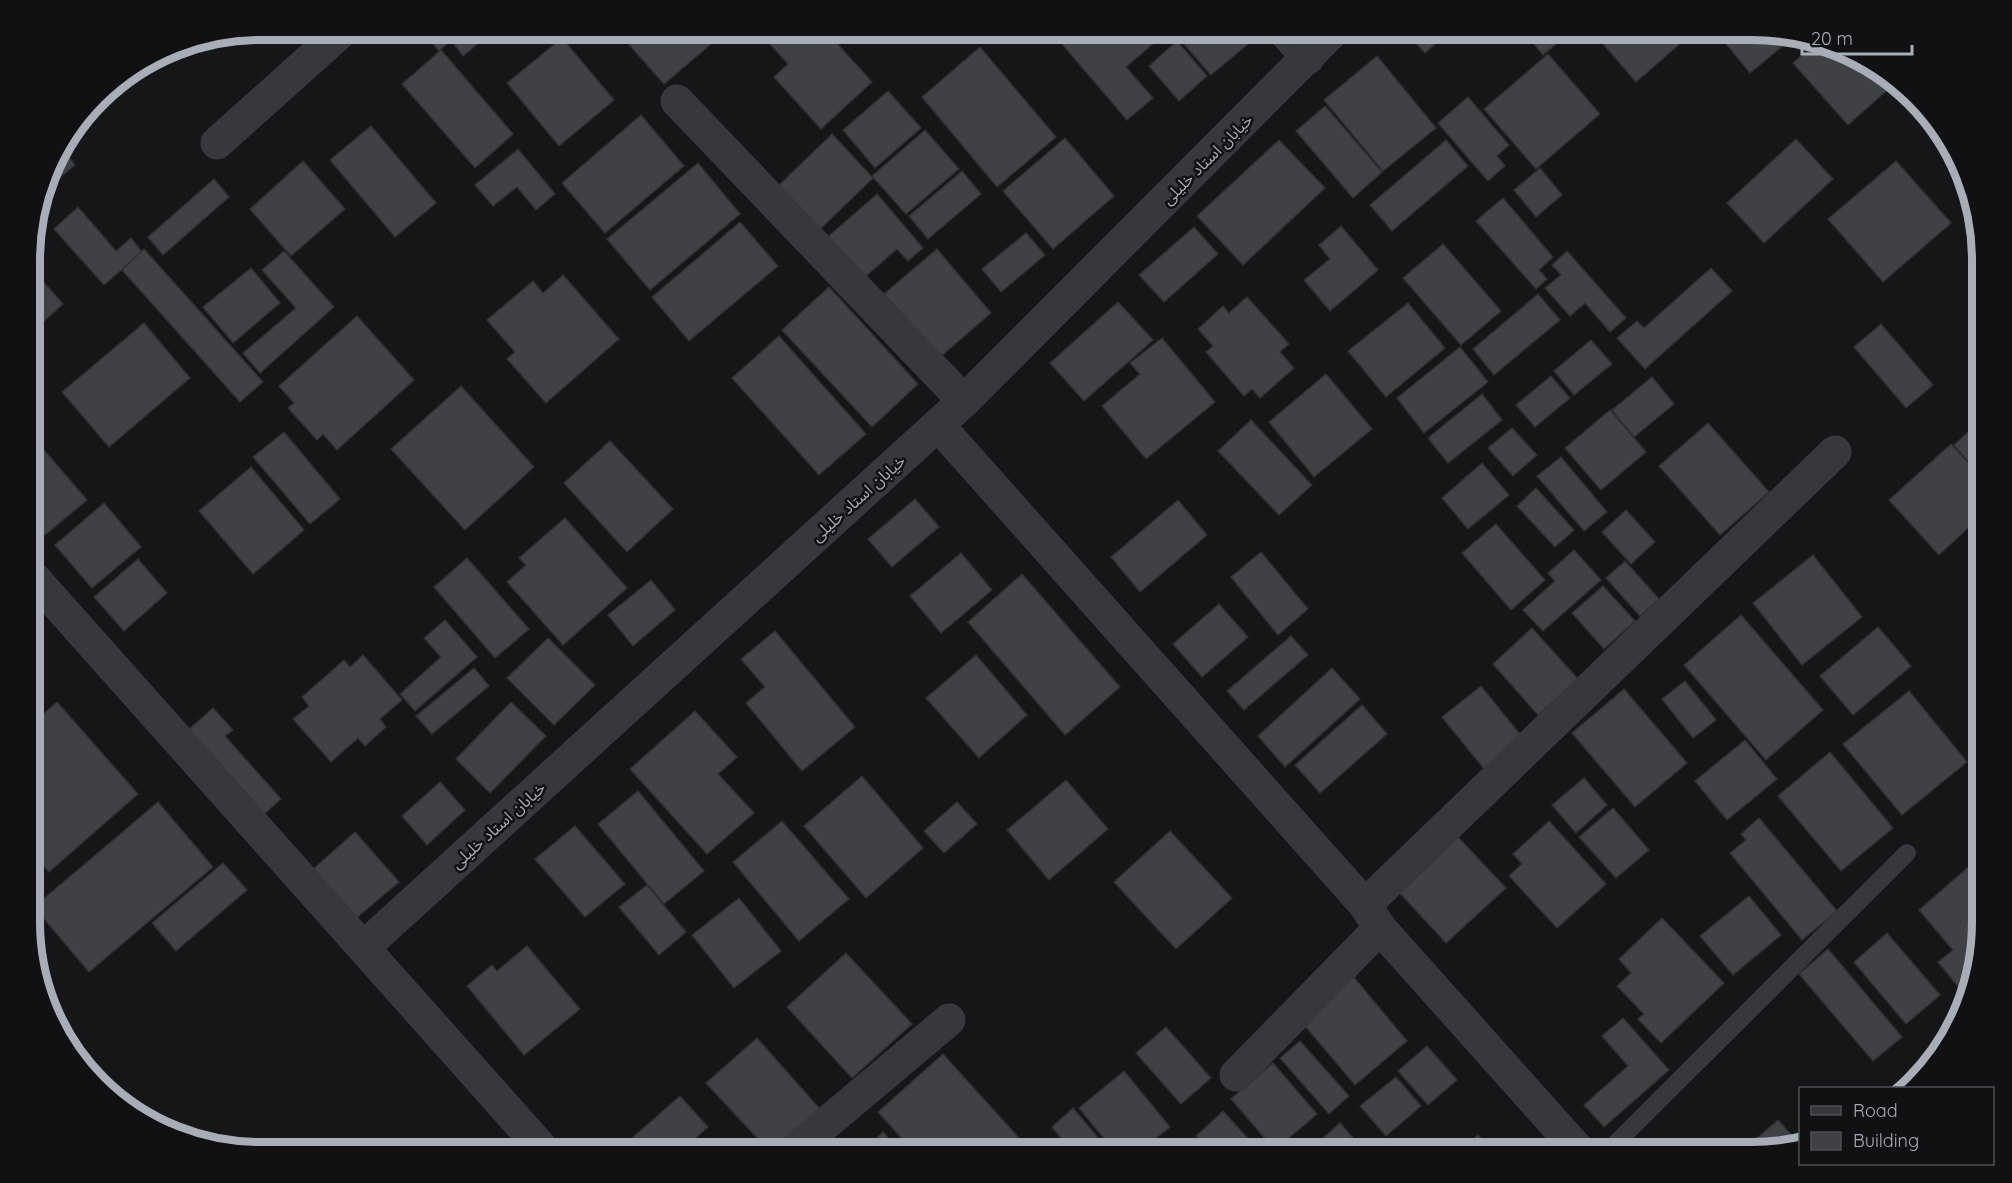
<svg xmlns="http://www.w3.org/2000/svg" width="2012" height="1183" viewBox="0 0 2012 1183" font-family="Quicksand,'Noto Sans Arabic',sans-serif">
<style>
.building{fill:#404145;stroke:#303034;stroke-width:1.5}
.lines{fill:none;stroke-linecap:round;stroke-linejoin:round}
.service{stroke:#37383d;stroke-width:18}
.minor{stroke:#37383d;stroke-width:33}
.labels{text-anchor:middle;stroke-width:5;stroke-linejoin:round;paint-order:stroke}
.street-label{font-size:16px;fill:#a8adb8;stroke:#111113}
.rim{fill:none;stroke:#a8adb8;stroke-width:8}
</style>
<rect width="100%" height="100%" fill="#161618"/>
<g class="building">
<polygon points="429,30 494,30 463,56 451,40 439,51 425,34"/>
<polygon points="616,30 711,30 718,38 664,84"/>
<polygon points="781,30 825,30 872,82 821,129 774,77 788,64 768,42"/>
<polygon points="1050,30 1144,30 1155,42 1126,67 1153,98 1127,120"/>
<polygon points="1182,30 1236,30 1248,44 1211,75 1176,35"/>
<polygon points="1404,30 1451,30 1425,53"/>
<polygon points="1522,30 1573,30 1543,55"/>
<polygon points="1591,30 1686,30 1690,35 1636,82"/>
<polygon points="1721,30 1751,30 1795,36 1750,73 1717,33"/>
<polygon points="562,38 614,100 559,146 507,83"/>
<polygon points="1177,41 1207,76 1179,101 1149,66"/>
<polygon points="1818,41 1867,61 1893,85 1848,125 1793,63"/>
<polygon points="980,47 1056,137 997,187 922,97"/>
<polygon points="441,50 513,134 475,168 402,84"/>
<polygon points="1548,54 1600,114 1536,169 1484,109"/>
<polygon points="1377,56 1436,128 1383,171 1324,100"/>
<polygon points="888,91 921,128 875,168 843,130"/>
<polygon points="1468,97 1509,145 1497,156 1505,166 1488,181 1438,123"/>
<polygon points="1325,106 1382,172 1353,198 1296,131"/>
<polygon points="641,115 684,166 605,233 562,183"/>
<polygon points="371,126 436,203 395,237 330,160"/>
<polygon points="925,130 959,169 906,214 872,176"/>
<polygon points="832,134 873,178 816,233 775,189"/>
<polygon points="1065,138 1114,196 1053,249 1003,191"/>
<polygon points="1796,139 1833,179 1764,243 1727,203"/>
<polygon points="1279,140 1325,188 1243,265 1197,216"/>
<polygon points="1446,140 1468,166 1392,231 1370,205"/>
<polygon points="62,148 75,165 44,191 54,158"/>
<polygon points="518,149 555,194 536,210 517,187 493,206 475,185"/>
<polygon points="303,161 345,209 291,256 250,209"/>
<polygon points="1896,161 1951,223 1883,282 1828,219"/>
<polygon points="698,163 740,214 650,290 607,239"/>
<polygon points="1540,168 1562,195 1536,217 1514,190"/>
<polygon points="962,171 981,194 928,239 909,216"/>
<polygon points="214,179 229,197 163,255 148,237"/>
<polygon points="877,194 923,248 908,261 897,249 859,282 823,241"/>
<polygon points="1503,198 1553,257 1539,270 1547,279 1536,289 1476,221"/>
<polygon points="78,207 116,251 131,238 142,252 104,285 54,229"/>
<polygon points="740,222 778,266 689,341 652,297"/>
<polygon points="1341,226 1378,270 1330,311 1304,280 1330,259 1319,245"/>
<polygon points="1194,227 1218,254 1164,302 1139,275"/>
<polygon points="1026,233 1045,255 1001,292 982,269"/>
<polygon points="1443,244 1501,311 1461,345 1403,278"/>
<polygon points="144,249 263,382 240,402 122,270"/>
<polygon points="937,249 991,313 939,358 884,294"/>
<polygon points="284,251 334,307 260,373 243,353 296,308 262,270"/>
<polygon points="1567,251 1626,318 1610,332 1585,303 1570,316 1545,288 1561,275 1552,265"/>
<polygon points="251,268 280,303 233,343 203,307"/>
<polygon points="1711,268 1732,291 1645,369 1617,338 1637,321 1644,328"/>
<polygon points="32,269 63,304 32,332"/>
<polygon points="563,275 619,339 546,403 507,359 515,352 487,320 533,281 543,293"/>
<polygon points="829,287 918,384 872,427 782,330"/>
<polygon points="1538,294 1560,320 1494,375 1473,349"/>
<polygon points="1247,297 1289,344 1280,352 1294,368 1260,398 1252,389 1244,396 1206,352 1213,346 1198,329 1223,306 1229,313"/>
<polygon points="1118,302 1153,340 1084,401 1050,363"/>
<polygon points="1408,303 1445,348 1386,397 1348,351"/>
<polygon points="357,316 414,380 337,450 323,434 317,440 288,408 294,403 279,386"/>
<polygon points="144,323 190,378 109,447 62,392"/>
<polygon points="1881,324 1933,385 1906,408 1854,347"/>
<polygon points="779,336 866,434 819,475 732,378"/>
<polygon points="1162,338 1215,402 1146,459 1102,406 1140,374 1130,363"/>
<polygon points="1591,340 1612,364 1574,395 1554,371"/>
<polygon points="1460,347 1488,382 1424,433 1397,398"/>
<polygon points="1326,374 1372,429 1314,477 1269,422"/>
<polygon points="1551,376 1570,398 1535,427 1516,405"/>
<polygon points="1652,377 1674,404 1634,437 1612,410"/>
<polygon points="461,386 534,467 465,530 391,449"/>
<polygon points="1482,394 1502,420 1448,463 1428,438"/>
<polygon points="1610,410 1646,452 1601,490 1565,448"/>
<polygon points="1251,420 1312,485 1279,515 1218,451"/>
<polygon points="1981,420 1981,476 1954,445"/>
<polygon points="1708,423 1769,492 1720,535 1659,466"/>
<polygon points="1512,428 1537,455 1513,476 1488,448"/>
<polygon points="284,432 340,499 310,524 253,457"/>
<polygon points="32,436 87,500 45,535 32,520"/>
<polygon points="610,441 673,509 627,552 564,483"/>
<polygon points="1951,444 1981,477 1981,516 1939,555 1889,500"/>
<polygon points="1561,457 1607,512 1584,531 1537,476"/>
<polygon points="1482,463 1509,495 1468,529 1442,498"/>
<polygon points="251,467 304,530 253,574 199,511"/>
<polygon points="1536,488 1574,530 1555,547 1517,506"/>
<polygon points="915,499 939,527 892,567 868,539"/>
<polygon points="1178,500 1207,535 1140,592 1111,557"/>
<polygon points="104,503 141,547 92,588 55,545"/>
<polygon points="1626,510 1655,542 1631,564 1602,532"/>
<polygon points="565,518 627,588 563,645 507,582 526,565 519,558"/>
<polygon points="1496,524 1545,580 1511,610 1462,553"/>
<polygon points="1574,550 1601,580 1543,631 1523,610 1555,581 1548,573"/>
<polygon points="1261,552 1308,609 1278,635 1231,577"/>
<polygon points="961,553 992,590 941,633 910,596"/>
<polygon points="1813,555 1862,617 1802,665 1753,603"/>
<polygon points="467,558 529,629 495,658 434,587"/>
<polygon points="138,559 167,593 124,631 94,597"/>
<polygon points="1625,561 1659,599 1640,616 1606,578"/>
<polygon points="1022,574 1120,687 1065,735 968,622"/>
<polygon points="651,580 675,610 633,646 608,615"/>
<polygon points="1603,586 1635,621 1604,649 1572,613"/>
<polygon points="1219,604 1248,637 1202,677 1173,644"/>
<polygon points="1741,615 1823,710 1766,760 1684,665"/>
<polygon points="445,620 477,657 415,711 400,694 441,657 424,638"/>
<polygon points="1878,627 1911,666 1853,715 1820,676"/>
<polygon points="1532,628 1578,679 1538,715 1493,664"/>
<polygon points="775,631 855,727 802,771 746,703 765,687 741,659"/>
<polygon points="1291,636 1308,655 1244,710 1227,691"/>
<polygon points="548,638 595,685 554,725 507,678"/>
<polygon points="363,655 402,700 380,719 386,727 365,746 358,738 331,762 293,719 309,706 302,697 344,660 350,667"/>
<polygon points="976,655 1027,715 979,758 926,698"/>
<polygon points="474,668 489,686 432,734 416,716"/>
<polygon points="1332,668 1360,699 1285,767 1258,736"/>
<polygon points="1685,681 1716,720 1693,738 1662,699"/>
<polygon points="1481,686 1523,738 1485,770 1442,717"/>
<polygon points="1624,689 1687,763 1635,807 1572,733"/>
<polygon points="1909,691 1967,762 1902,815 1843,744"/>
<polygon points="57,702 138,794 49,872 32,853 32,724"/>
<polygon points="511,702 546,736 490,793 456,759"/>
<polygon points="1362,705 1387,734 1320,793 1295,765"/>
<polygon points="213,708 233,730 225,736 281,799 262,816 186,732"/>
<polygon points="695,711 737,757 718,774 754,813 707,854 630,769"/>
<polygon points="1745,740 1777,779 1727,820 1695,781"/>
<polygon points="1830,752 1893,828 1841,871 1778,796"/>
<polygon points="862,776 923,848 866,898 804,826"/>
<polygon points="1584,778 1607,805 1576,833 1552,805"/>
<polygon points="1066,780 1108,829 1049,880 1007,830"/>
<polygon points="440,782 465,810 427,845 402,816"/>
<polygon points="638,791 704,871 664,904 598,824"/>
<polygon points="158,802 213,867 89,972 34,907"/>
<polygon points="957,802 977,824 944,853 924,831"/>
<polygon points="1613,808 1649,850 1616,878 1579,837"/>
<polygon points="1759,818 1837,911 1802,940 1730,853 1746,840 1741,834"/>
<polygon points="782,821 849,899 799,941 733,862"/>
<polygon points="1549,821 1606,884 1557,928 1509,876 1522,864 1513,854"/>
<polygon points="575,826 625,884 585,917 535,859"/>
<polygon points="1170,831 1232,898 1176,949 1114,882"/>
<polygon points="355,832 399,882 354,920 311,871"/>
<polygon points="1457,836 1506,888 1446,943 1398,891"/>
<polygon points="1974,862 1982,871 1982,937 1977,952 1965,962 1972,969 1964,994 1938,962 1953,950 1919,910"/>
<polygon points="223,863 247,890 176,951 152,923"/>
<polygon points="647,885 686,932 659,955 619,907"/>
<polygon points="1749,896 1781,935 1733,975 1700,936"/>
<polygon points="739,898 781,951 734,988 692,935"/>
<polygon points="1662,918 1724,983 1661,1043 1638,1019 1644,1014 1617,986 1631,973 1619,959"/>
<polygon points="1887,933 1940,995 1906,1024 1854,962"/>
<polygon points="527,946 580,1009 524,1055 467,986 492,965 497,971"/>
<polygon points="1828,949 1902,1037 1873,1061 1799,974"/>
<polygon points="846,953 912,1024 852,1078 787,1007"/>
<polygon points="1352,975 1407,1041 1355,1085 1300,1020"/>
<polygon points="1623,1018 1669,1070 1604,1127 1584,1105 1628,1066 1602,1036"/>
<polygon points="1166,1027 1211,1078 1181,1104 1136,1053"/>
<polygon points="757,1038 820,1109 771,1153 706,1083"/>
<polygon points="1300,1041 1349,1096 1329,1114 1280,1058"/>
<polygon points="1427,1046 1457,1080 1428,1105 1398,1071"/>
<polygon points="943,1054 1019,1138 1002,1153 915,1153 878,1112"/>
<polygon points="1273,1063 1317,1114 1275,1150 1231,1099"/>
<polygon points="1124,1071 1170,1127 1138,1153 1116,1153 1079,1108"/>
<polygon points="1396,1077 1421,1106 1386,1136 1360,1106"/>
<polygon points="680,1096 708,1127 679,1153 615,1153"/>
<polygon points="1073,1108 1106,1147 1099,1153 1073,1153 1052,1127"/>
<polygon points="1223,1111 1253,1144 1243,1153 1212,1153 1196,1136"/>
<polygon points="1778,1120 1795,1139 1787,1146 1766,1153 1740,1153"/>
<polygon points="1340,1123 1366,1153 1306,1153"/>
<polygon points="883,1132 902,1153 861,1153"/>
<polygon points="1478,1135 1494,1153 1458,1153"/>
<polygon points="1196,1141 1205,1153 1181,1153"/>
</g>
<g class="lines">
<polyline class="service" points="1606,1153 1907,853"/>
<g class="minor">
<polyline points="1283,30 1308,58"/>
<polyline points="677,101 964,401"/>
<polyline points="217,143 343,30"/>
<polyline points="938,425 1365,905 1380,928 1581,1153"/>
<polyline points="32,576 546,1153"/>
<polyline points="1365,905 1835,452"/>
<polyline points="364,947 964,401 1334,30"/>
<polyline points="1236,1075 1380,928"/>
<polyline points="791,1153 949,1020"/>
</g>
</g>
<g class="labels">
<g class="street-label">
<text transform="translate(1207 159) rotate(-45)" y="6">خیابان استاد خلیلی</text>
<text transform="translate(858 498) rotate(-42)" y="6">خیابان استاد خلیلی</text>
<text transform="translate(498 825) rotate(-42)" y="6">خیابان استاد خلیلی</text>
</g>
</g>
<path d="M0 0H2012V1183H0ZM260 40H1752A220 220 0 0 1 1972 260V922A220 220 0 0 1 1752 1142H260A220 220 0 0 1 40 922V260A220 220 0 0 1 260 40Z" fill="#111113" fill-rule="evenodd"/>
<path class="rim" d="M260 40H1752A220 220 0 0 1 1972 260V922A220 220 0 0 1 1752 1142H260A220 220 0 0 1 40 922V260A220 220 0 0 1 260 40Z"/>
<rect x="1799" y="1087" width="195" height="78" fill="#111113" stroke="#4d4f55" stroke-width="1.5"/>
<rect x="1811" y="1106" width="30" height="9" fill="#37383d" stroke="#4d4f55" stroke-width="1.5"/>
<text x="1853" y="1117" font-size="18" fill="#a8adb8">Road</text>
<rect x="1811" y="1132" width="30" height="18" fill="#404145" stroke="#4d4f55" stroke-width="1.5"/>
<text x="1853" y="1147" font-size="18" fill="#a8adb8">Building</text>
<path d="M1802 45v9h110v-9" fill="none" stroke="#a8adb8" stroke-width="3"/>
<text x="1811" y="45" font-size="18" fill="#a8adb8" stroke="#111113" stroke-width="4.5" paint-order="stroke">20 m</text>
</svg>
